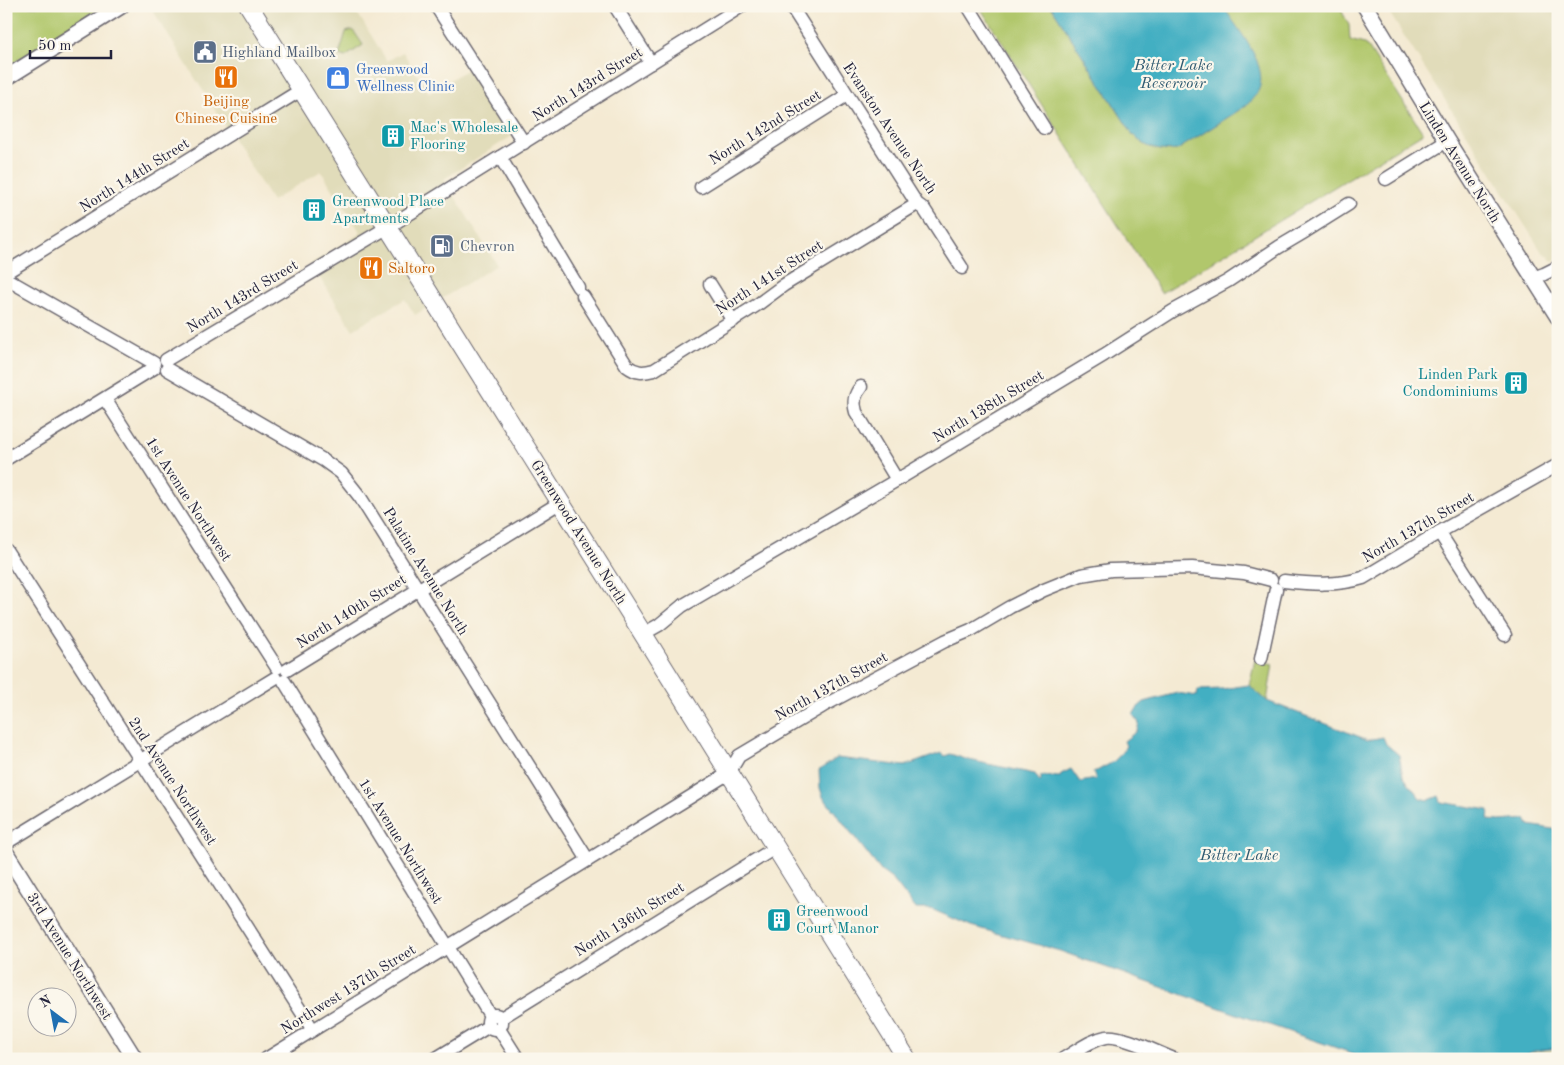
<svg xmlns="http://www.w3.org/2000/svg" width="1564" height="1065" viewBox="0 0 1564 1065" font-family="'Old Standard TT',serif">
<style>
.built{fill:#e1dcba}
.green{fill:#b1c76c;stroke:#6a7454}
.water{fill:#43afc2;stroke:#32687e}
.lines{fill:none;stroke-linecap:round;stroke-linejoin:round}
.minor-casing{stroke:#6c6870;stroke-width:15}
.tertiary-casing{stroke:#6c6870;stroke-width:18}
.secondary-casing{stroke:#6c6870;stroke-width:20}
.minor{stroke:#fff;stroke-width:12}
.tertiary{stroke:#fff;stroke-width:15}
.secondary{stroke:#fff;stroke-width:18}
.labels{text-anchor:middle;stroke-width:4.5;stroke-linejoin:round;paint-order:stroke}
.service-label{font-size:15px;fill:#4e5e75;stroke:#fbf7ec;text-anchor:start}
.shop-label{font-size:15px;fill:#366cbe;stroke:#fbf7ec;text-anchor:start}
.street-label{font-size:15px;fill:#22223b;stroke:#fbf7ec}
.food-label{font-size:15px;fill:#c56008;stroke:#fbf7ec}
.culture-label{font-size:15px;fill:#0d838f;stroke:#fbf7ec;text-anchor:start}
.water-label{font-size:16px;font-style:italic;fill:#2f5a71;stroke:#fbf7ec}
</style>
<rect width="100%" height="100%" fill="#fbf7ec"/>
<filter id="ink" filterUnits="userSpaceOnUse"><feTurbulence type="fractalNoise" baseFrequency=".02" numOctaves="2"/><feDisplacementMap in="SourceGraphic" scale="10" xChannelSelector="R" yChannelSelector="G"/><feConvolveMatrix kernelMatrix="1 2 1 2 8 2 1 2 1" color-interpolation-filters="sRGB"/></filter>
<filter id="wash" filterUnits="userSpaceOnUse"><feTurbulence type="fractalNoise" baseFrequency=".0096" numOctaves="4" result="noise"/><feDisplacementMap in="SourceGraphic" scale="20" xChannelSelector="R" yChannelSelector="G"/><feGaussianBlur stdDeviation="1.12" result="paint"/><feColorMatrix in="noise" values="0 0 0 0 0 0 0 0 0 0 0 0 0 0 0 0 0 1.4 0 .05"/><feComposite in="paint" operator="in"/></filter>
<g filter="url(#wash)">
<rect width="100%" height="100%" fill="#f4ead3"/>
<g class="built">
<polygon points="150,6 353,6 387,61 403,52 429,93 469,68 512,136 444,179 497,265 415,315 405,299 353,330 311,264 361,233 321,171 272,201"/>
<polygon points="1385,6 1558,6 1558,259 1553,262 1549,256 1542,252"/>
<polygon points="1558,1048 1558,1059 1516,1059 1534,1051"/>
</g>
<g class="green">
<polygon points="6,6 104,6 6,68"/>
<path d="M979,6H1051L1133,135C1146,148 1159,152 1177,150L1247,105L1257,61L1223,6H1339L1349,25L1350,40L1364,44L1368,47L1423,133L1161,293Z"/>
<polygon points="353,30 363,45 345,57 339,55 346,32"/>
<polygon points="1255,660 1273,664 1267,701 1249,685"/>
</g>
<g class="water">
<path d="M1051,6H1223C1236,27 1266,61 1260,86C1258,94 1252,99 1247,105L1177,150C1159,152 1146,148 1133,135Z"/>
<polygon points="1249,685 1267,701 1368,740 1383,737 1386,744 1399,755 1403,776 1420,798 1429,800 1439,796 1441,802 1489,810 1488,820 1500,821 1526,819 1529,825 1558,830 1558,1048 1534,1051 1516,1059 1369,1059 1237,1014 1060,951 971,926 931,909 916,909 893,880 881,871 823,797 820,788 819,770 837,758 905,766 941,753 945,756 950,754 969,760 1035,774 1040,782 1041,781 1041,776 1060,777 1061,774 1071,769 1080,782 1096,779 1093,773 1113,762 1120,755 1126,746 1124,741 1137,731 1139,723 1133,715 1137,708 1144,702 1177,693 1197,696 1198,690 1222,689"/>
</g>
</g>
<g filter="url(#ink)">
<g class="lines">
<defs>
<g id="minor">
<polyline points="436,6 524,143"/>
<polyline points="615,6 651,63"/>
<polyline points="791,6 917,204 924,209 962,268"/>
<polyline points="968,6 1044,128"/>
<polyline points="500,157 578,287"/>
<polyline points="1386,179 1447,141"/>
<polyline points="701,187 847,95"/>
<polyline points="10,270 301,90"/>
<polyline points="1533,278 1544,274 1558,267"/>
<polyline points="10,281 154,363"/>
<polyline points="710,284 733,321"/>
<path d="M583,296L627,366C636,373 643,373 654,370L757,305L784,285L917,204"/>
<polyline points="166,360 388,227 742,6"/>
<polyline points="167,369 323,460 341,473 360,497 588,860"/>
<path d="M861,387C854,395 853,402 856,412L897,480"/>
<polyline points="105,399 277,668"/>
<polyline points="6,459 154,368"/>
<polyline points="1439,532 1505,635"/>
<polyline points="6,550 313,1030"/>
<path d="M1284,581C1311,584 1337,586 1363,578L1443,530L1558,465"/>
<polyline points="643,634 659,625 682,606 897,480 1104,355 1173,311 1228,281 1279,247 1306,231 1349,204"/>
<polyline points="1261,659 1276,589"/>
<polyline points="287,670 561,502"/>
<polyline points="284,681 491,1017"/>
<polyline points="6,843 275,678"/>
<circle cx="495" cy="1022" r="7"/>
<polyline points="501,1018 775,848"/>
<polyline points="499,1029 518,1059"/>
<polyline points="266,1059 729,773 739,756 823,706 945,641 971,630 1010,607 1044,590 1081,575 1111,570 1192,568 1244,573 1271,580"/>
<polyline points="435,1059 489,1026"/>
<path d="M1063,1059C1077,1051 1090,1040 1106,1037C1121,1034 1158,1053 1174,1059"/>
</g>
<g id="tertiary">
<polyline points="1365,6 1447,141 1558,317"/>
<polyline points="6,78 121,6"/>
<polyline points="6,853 135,1059"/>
</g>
<polyline id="secondary" points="249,6 643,634 907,1059"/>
</defs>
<use href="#minor" class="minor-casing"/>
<use href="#tertiary" class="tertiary-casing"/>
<use href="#secondary" class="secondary-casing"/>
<use href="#minor" class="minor"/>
<use href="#tertiary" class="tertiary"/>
<use href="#secondary" class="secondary"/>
</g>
</g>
<defs>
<symbol id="civic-square" viewBox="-11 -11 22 22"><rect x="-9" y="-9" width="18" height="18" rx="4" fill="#5c6f8a" stroke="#fbf7ec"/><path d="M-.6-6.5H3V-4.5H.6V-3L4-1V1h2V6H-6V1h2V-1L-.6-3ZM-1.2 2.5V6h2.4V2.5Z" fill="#fff"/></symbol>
<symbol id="restaurant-square" viewBox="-11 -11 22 22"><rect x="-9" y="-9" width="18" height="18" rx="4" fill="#e8710a" stroke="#fbf7ec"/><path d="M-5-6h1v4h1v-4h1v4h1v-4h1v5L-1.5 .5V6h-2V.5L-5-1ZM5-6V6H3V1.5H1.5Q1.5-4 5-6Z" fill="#fff"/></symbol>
<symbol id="shop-square" viewBox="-11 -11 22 22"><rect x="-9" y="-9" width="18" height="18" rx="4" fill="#3f7fe0" stroke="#fbf7ec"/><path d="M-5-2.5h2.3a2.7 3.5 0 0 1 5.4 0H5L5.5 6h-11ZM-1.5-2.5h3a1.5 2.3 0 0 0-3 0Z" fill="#fff"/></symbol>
<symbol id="building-square" viewBox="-11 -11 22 22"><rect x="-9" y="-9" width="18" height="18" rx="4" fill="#0f9aa8" stroke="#fbf7ec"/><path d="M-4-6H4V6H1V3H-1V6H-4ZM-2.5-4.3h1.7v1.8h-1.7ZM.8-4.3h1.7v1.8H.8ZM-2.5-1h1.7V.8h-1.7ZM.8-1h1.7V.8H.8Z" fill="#fff"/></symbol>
<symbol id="fuel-square" viewBox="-11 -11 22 22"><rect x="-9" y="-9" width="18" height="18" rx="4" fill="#5c6f8a" stroke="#fbf7ec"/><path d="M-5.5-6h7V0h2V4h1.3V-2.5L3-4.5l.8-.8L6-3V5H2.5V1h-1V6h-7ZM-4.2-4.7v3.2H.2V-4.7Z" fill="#fff"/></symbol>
</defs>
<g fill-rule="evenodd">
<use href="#civic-square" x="191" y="38" width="28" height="28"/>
<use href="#restaurant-square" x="212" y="63" width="28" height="28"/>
<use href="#shop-square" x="324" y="64" width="28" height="28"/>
<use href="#building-square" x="379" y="122" width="28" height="28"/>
<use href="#building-square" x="300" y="196" width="28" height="28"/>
<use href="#fuel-square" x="428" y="232" width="28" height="28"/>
<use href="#restaurant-square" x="357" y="254" width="28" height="28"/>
<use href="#building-square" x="1502" y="369" width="28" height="28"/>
<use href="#building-square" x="765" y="906" width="28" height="28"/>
</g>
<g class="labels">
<g class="service-label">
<text x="222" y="57">Highland Mailbox</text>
<text x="460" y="251">Chevron</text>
</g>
<g class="shop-label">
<text x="356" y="74">Greenwood<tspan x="356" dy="17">Wellness Clinic</tspan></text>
</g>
<g class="street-label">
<text transform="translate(587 84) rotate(-32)" y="5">North 143rd Street</text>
<text transform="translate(765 127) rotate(-32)" y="5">North 142nd Street</text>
<text transform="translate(890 128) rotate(56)" y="5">Evanston Avenue North</text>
<text transform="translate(1460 162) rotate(58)" y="5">Linden Avenue North</text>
<text transform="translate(134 175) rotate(-32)" y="5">North 144th Street</text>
<text transform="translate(769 277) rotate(-33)" y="5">North 141st Street</text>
<text transform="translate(242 296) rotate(-31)" y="5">North 143rd Street</text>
<text transform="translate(988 406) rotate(-31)" y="5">North 138th Street</text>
<text transform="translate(189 499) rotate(57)" y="5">1st Avenue Northwest</text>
<text transform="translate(1418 527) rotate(-30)" y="5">North 137th Street</text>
<text transform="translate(579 532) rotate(58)" y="5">Greenwood Avenue North</text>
<text transform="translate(426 571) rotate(58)" y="5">Palatine Avenue North</text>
<text transform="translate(351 611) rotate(-32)" y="5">North 140th Street</text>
<text transform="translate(831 686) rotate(-29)" y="5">North 137th Street</text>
<text transform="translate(173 781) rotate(57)" y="5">2nd Avenue Northwest</text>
<text transform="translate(401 841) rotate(58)" y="5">1st Avenue Northwest</text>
<text transform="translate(629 919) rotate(-32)" y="5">North 136th Street</text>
<text transform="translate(70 956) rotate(58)" y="5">3rd Avenue Northwest</text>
<text transform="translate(348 989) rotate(-32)" y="5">Northwest 137th Street</text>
</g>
<g class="food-label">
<text x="226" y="106">Beijing<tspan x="226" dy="17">Chinese Cuisine</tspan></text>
<text x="388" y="273" text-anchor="start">Saltoro</text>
</g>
<g class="culture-label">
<text x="410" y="132">Mac's Wholesale<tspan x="410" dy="17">Flooring</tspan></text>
<text x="332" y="206">Greenwood Place<tspan x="332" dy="17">Apartments</tspan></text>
<text x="1498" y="379" text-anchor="end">Linden Park<tspan x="1498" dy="17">Condominiums</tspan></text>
<text x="796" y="916">Greenwood<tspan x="796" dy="17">Court Manor</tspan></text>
</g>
<g class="water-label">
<text x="1173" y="70">Bitter Lake<tspan x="1173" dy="18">Reservoir</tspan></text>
<text x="1239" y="860">Bitter Lake</text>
</g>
</g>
<rect width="1564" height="1065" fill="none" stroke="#fbf7ec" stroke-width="25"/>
<g transform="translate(52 1012) rotate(328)"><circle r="24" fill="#fbf7ec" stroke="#a4a2a5"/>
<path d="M0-4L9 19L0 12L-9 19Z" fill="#1f6fb2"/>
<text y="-8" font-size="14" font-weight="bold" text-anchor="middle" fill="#22223b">N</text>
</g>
<path d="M30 50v8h81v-8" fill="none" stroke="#22223b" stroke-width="2.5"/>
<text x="38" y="50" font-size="15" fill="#22223b" stroke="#fbf7ec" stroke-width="4" paint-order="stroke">50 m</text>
</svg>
